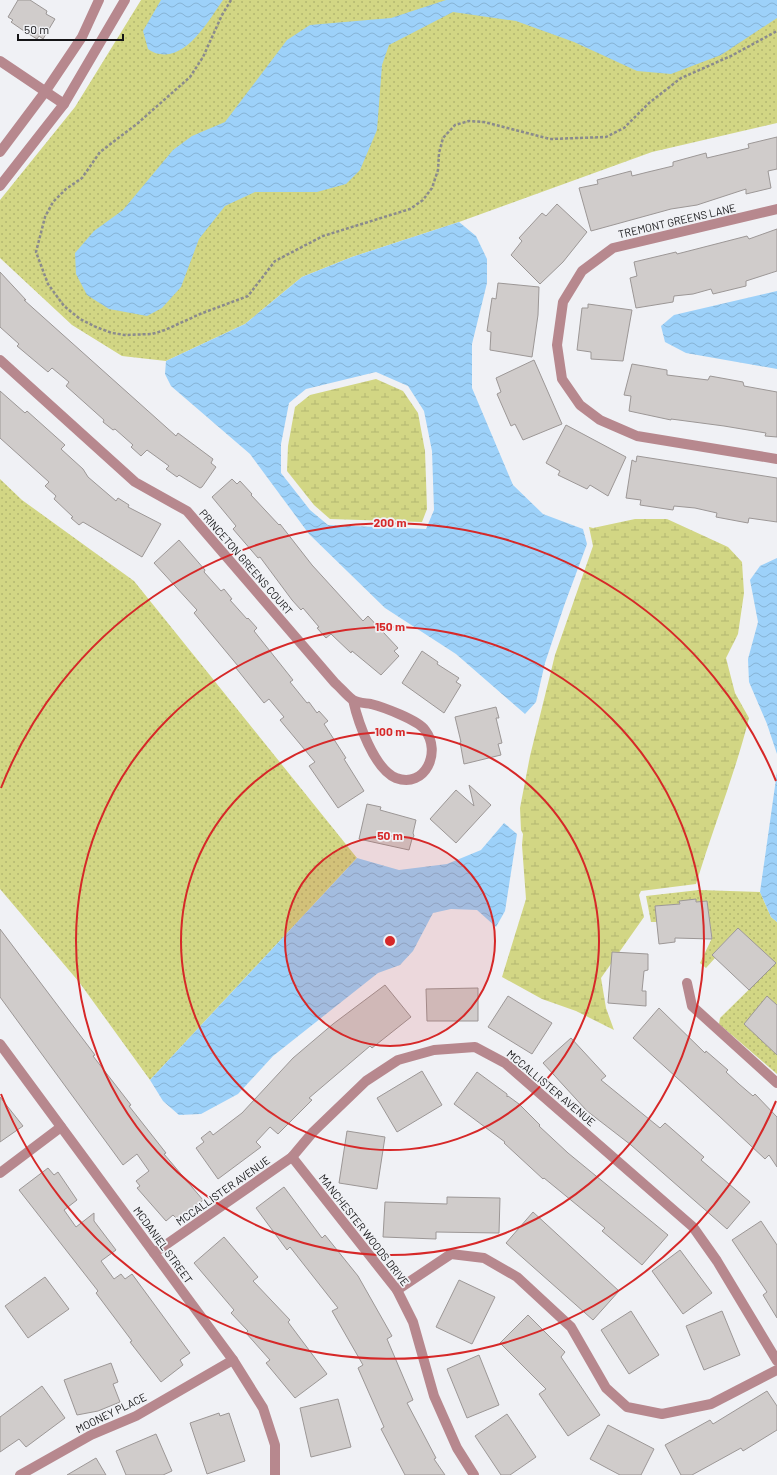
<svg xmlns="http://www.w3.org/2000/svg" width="777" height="1475" viewBox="0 0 777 1475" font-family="Barlow,sans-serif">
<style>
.grass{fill:url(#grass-dots)}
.wetland{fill:url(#wetland-marsh)}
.water{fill:url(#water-waves);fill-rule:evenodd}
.building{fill:#d0cccb;stroke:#9c9796}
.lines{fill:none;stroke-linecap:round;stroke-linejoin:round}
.path{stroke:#8a8a8d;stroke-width:2.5;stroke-dasharray:3 2;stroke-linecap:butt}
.minor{stroke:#b7888e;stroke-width:10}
.ring{fill:none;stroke:#d62828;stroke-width:2}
.labels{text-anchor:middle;stroke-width:3.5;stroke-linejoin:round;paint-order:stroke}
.street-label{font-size:11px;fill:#151517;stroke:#f0f1f5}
.centre{fill:#d62828;stroke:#f0f1f5;stroke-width:2}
.ring-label{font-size:12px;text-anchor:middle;font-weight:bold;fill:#d62828;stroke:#f0f1f5;stroke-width:3.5;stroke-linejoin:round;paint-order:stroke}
</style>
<defs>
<pattern id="grass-dots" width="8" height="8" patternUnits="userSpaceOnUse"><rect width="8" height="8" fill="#d2d684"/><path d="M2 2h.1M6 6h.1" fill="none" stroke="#b3b771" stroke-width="1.8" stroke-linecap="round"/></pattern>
<pattern id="wetland-marsh" width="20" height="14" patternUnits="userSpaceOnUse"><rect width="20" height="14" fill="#d2d684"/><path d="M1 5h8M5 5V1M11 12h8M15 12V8" fill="none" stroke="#b3b771"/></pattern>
<pattern id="water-waves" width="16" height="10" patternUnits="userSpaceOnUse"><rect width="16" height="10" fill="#9dd1f9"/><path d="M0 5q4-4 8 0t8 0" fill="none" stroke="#86b3d5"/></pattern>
</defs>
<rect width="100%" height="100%" fill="#f0f1f5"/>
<g class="grass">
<polygon points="141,0 777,0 777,123 652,152 459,222 352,257 302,277 245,324 166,361 122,356 72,325 0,258 0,200 75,107"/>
<polygon points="0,479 22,500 134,581 357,858 150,1080 79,982 0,889"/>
<polygon points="699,890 760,892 771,917 777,922 777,1074 719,1024 720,1018 775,964 738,928 712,955 715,958 706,968 700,963 712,938 707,902 679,901 679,904 656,906 657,922 651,922 646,896"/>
</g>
<g class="wetland">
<polygon points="376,379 403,391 418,413 425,451 427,509 422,522 330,519 314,505 287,471 288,446 295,407 310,395"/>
<path d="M635,519H667L728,547L742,562L744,593L738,634L726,658L735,693L749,718C735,774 713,828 696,884L641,891L639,895L644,917L601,978L606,1008L614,1030L576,1011L542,999L502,977L526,899L522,845L523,834L521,830L520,808L530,756L555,655L593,546L589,527L593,528Z"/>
</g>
<g class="water">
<path d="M161,0H223C210,18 188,59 160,54C156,54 151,51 148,49L143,31Z"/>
<polygon points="446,0 777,0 777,18 721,55 671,74 637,71 574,42 516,21 453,12 389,45 382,65 377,130 360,170 346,184 317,192 255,192 225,206 199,239 181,287 162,308 147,316 109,309 87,295 76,274 75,253 94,231 123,210 173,150 192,136 225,122 287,40 310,25 391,18"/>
<path d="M459,222L476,236L487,259V283L472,344V388L513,485L543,514L583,529L587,544L564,606L545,663L536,702L525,714L456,654L385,608L309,534L250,454L171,386L165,374L166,361L245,324L302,277L352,257ZM376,372L408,386L424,411L432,451L434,510L426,529L328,525L310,510L281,473V444L289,403L306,389Z"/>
<polygon points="777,291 777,369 686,353 665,342 661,326 674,315"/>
<polygon points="777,558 777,754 767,724 749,682 748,659 758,622 750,580 760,566"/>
<polygon points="777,772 777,922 771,917 760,892"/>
<polygon points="504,823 517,834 505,911 496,927 477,910 451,909 433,913 413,951 400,965 378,973 273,1056 238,1094 201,1114 179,1115 163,1101 150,1080 357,858 399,870 447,864 481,850"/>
</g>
<g class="building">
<polygon points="18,0 30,0 47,11 46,14 55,19 43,39 39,36 37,39 24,31 11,22 13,20 8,17"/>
<polygon points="777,137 777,169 768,171 771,188 746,194 746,189 697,205 671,209 591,231 579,188 598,184 597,180 631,171 632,176 648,172 673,166 673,162 706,153 707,158 749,148 748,144"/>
<polygon points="557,204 587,232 563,262 540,284 511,255 522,241 519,238 542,213 546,216"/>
<polygon points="777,229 777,271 746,281 746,286 713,294 711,289 693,294 674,296 673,302 636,308 630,278 637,276 634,262 676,252 677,254 747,236 749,239"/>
<polygon points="0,272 26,300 24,300 176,436 178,433 213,459 211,463 216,467 202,487 200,488 179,475 177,477 166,469 169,466 147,450 141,456 131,447 133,445 115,429 113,430 103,422 104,420 66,386 69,382 52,368 48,372 17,346 19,344 0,327"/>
<polygon points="498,283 539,287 538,315 532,357 490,350 491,332 487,331 492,298 496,299"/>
<polygon points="588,304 632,310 623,361 591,359 591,352 577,350 582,308 588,308"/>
<polygon points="534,360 562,424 523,440 515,424 511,426 497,394 501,392 496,378"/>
<polygon points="632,364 667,370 667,375 708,380 710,376 743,382 744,386 777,392 777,437 765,436 766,433 724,426 671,419 671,420 629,411 631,396 624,395"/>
<polygon points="0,391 25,413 27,411 65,445 61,449 83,469 88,477 116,501 118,498 129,505 128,507 161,524 142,557 83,522 79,525 71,518 73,517 54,499 56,496 45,486 49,482 0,438"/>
<polygon points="566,425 626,457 608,496 590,485 587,489 558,475 560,471 546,463"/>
<polygon points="637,456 777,478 777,522 749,518 748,523 716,517 717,513 695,508 674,506 673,510 640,505 641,500 626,498 632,460 636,462"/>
<polygon points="232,479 237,484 240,481 252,494 251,495 279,525 280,524 312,565 363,621 368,616 398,648 394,651 399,656 381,675 352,651 351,653 331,634 326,638 317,628 319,627 303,608 301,610 292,600 260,557 258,558 233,529 236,526 212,497"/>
<polygon points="179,540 205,570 204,572 221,591 224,589 232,599 230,600 247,619 248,618 257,628 254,631 293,680 290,682 307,703 309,702 317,713 319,711 328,721 324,724 346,758 344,759 364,791 338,808 309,766 315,762 280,720 284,717 269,699 264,703 236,668 238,666 194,613 197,610 154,563"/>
<polygon points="422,651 438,662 437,664 459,678 456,682 461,685 444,713 402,683"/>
<polygon points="496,707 499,718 496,718 502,743 498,744 501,755 464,764 460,742 461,742 455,717"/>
<polygon points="469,785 491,805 456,843 430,819 456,790 474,806"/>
<polygon points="367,804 381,807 380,810 416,820 413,833 414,836 412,839 409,850 359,839"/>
<polygon points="696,899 696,902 707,901 712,939 675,938 675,942 659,944 655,906 680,904 679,901"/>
<polygon points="738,928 776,963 749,990 712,955"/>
<polygon points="0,929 95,1055 93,1056 131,1105 129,1106 166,1153 164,1154 203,1200 179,1221 173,1215 166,1221 137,1188 140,1186 136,1181 149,1171 137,1154 123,1165 0,997"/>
<polygon points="612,952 648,954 648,970 644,971 642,991 646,991 646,1006 608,1003"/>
<polygon points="385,985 411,1017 372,1048 370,1046 309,1098 312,1100 278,1134 270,1127 256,1142 261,1147 218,1179 196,1148 204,1142 201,1138 210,1131 213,1135 242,1113 293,1058 333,1024"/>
<polygon points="478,988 478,1021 427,1021 426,989"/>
<polygon points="508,996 552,1023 532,1054 488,1027"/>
<polygon points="767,996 777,1005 777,1055 744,1024"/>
<polygon points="659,1008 705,1053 706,1051 728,1070 726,1072 739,1084 753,1096 755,1094 777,1117 777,1167 769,1155 765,1159 719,1116 633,1038"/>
<polygon points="571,1038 606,1076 601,1080 660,1128 665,1123 704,1157 701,1160 750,1202 727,1229 631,1145 587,1111 543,1063"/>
<polygon points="422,1071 442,1105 397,1132 377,1098"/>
<polygon points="477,1072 507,1094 507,1097 508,1096 519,1104 540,1125 539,1126 568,1153 668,1235 642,1265 602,1231 605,1228 544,1178 543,1179 504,1143 505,1142 454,1104"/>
<polygon points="0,1097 23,1126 0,1142"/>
<polygon points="347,1131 385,1137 377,1189 339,1183"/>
<polygon points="48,1168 54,1175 58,1172 77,1200 64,1210 76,1227 94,1213 94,1221 116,1250 101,1261 114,1279 121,1274 125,1279 132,1274 190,1353 180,1360 183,1365 161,1382 130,1342 132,1341 96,1293 98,1291 19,1190"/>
<polygon points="284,1187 322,1238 325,1235 358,1276 392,1336 387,1339 413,1400 407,1403 436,1458 434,1459 445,1475 405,1475 381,1429 384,1427 358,1368 363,1365 332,1311 338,1308 290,1247 287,1250 256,1208"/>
<polygon points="447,1197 500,1198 499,1233 436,1232 436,1239 383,1237 385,1202 447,1204"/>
<polygon points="533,1212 619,1291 593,1320 506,1243"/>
<polygon points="761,1221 777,1245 777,1318 763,1295 767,1292 732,1240"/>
<polygon points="224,1237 258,1277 253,1281 290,1320 288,1322 327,1374 295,1398 266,1363 270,1360 246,1333 248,1331 231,1313 234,1310 194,1263"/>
<polygon points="680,1250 712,1293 683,1314 652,1271"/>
<polygon points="45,1277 69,1309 28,1338 5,1306"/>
<polygon points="459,1280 495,1297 472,1344 436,1327"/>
<polygon points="631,1311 659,1355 629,1374 601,1330"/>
<polygon points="722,1311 740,1355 704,1370 686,1326"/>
<polygon points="528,1315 565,1352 561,1357 600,1415 568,1436 539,1394 546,1389 500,1343"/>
<polygon points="479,1355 499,1405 467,1418 447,1369"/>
<polygon points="111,1363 118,1382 113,1384 120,1402 98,1411 77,1415 64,1380"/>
<polygon points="42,1386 65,1418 26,1447 19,1439 0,1452 0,1417"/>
<polygon points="767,1391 777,1406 777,1430 743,1451 741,1448 692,1475 681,1475 665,1445 710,1420 713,1424"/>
<polygon points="338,1399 351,1447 311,1457 300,1408"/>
<polygon points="219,1413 220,1416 229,1413 245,1461 207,1474 190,1423"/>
<polygon points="507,1414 536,1457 510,1475 501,1475 475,1436"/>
<polygon points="608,1425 654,1449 641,1475 620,1475 590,1459"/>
<polygon points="156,1434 172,1471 163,1475 126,1475 116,1451"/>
<polygon points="96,1458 106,1475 67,1475"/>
</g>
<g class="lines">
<polyline class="path" points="231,0 222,15 203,57 190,77 138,123 100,152 82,178 66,189 53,202 45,217 36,252 48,284 64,306 80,319 96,327 112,333 125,335 152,334 165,330 200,314 248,296 275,261 323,236 410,209 423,200 432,188 438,170 439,153 443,138 455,125 469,121 484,122 550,139 606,137 624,128 649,103 681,78 731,56 777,31"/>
<g class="minor">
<polyline points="0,61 64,104"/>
<polyline points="0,152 45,92 82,37 99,0"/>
<polyline points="0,186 64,104 125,0"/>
<polyline points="777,209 613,248 582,271 563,302 557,345 562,379 580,405 600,420 637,436 777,459"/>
<path d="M0,360L135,482L187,511L335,683C341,688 347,696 353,700C358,703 365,703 371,704C383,707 418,720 425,730C442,752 425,789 396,778C374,769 358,722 353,700"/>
<polyline points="687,983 692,1006 777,1083"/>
<polyline points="0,1044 233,1360 263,1408 275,1445 275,1475"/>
<polyline points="292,1157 397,1290 413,1322 434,1396 457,1448 474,1475"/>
<polyline points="0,1173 61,1127"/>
<polyline points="154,1253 292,1157 313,1132 366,1081 398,1060 434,1050 475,1047 505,1063 693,1227 717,1261 777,1361"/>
<polyline points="397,1290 451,1254 484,1258 517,1277 571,1327 606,1388 627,1407 662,1414 711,1404 777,1370"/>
<polyline points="20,1475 91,1435 136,1416 233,1360"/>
</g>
</g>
<circle cx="390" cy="941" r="105" fill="#d62828" fill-opacity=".12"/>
<g class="ring">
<circle cx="390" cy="941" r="105"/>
<circle cx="390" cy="941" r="209"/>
<circle cx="390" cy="941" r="314"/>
<path d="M776 1101A418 418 0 0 1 1 1094M1 788A418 418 0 0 1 776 781"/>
</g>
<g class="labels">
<g class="street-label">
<text transform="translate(677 221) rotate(-13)" y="4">TREMONT GREENS LANE</text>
<text transform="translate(246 562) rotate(49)" y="4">PRINCETON GREENS COURT</text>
<text transform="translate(551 1088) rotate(40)" y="4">MCCALLISTER AVENUE</text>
<text transform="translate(223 1191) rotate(-35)" y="4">MCCALLISTER AVENUE</text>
<text transform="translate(364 1230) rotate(52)" y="4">MANCHESTER WOODS DRIVE</text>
<text transform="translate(163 1245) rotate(54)" y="4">MCDANIEL STREET</text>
<text transform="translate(111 1413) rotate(-26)" y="4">MOONEY PLACE</text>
</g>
</g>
<circle cx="390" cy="941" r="6" class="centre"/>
<g class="ring-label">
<text x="390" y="527">200 m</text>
<text x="390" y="631">150 m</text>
<text x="390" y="736">100 m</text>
<text x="390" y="840">50 m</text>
</g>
<path d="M18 34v6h105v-6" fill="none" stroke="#151517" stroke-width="2"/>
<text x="24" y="34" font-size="12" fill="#151517" stroke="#f0f1f5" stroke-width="3" paint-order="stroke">50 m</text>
</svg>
